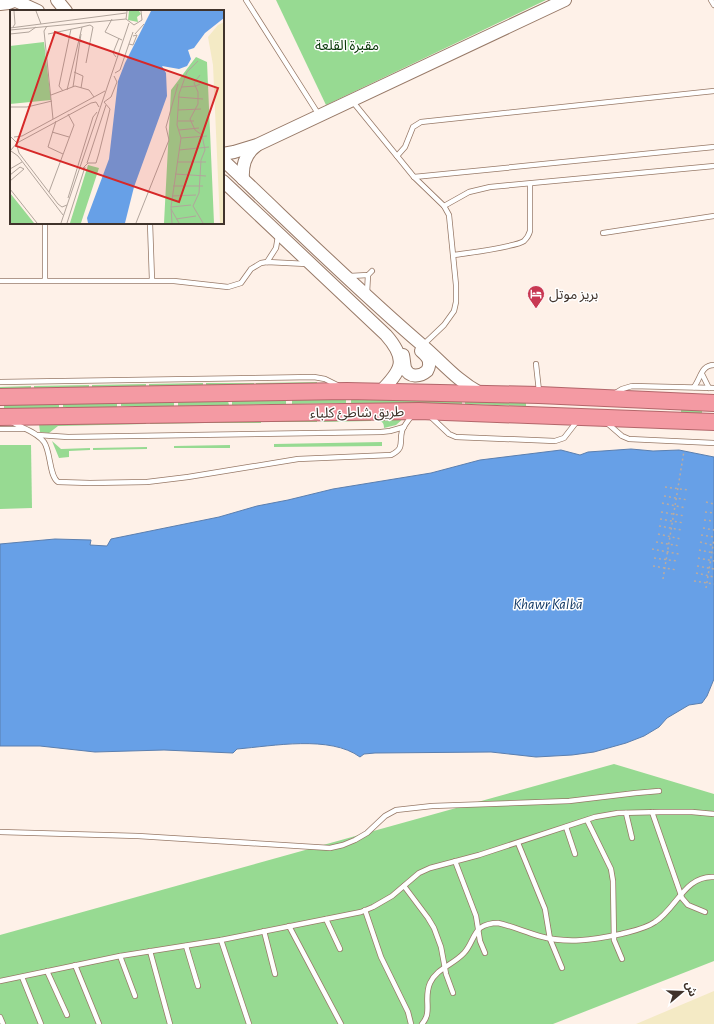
<svg xmlns="http://www.w3.org/2000/svg" width="714" height="1024" viewBox="0 0 714 1024" font-family="'Alegreya Sans','Noto Sans Arabic',sans-serif">
<style>
.green{fill:#97da92}
.sand{fill:#f4eac5}
.water{fill:#67a0e7;stroke:#5b7faf}
.lines{fill:none;stroke-linecap:round;stroke-linejoin:round}
.service-casing{stroke:#977967;stroke-width:6}
.tertiary-casing{stroke:#977967;stroke-width:14}
.trunk-casing{stroke:#b3666a;stroke-width:18}
.path{stroke:#b8aba2;stroke-width:1.5;stroke-dasharray:2 3;stroke-linecap:butt}
.service{stroke:#fff;stroke-width:4.5}
.tertiary{stroke:#fff;stroke-width:12}
.trunk{stroke:#f49aa3;stroke-width:16}
.labels{text-anchor:middle;stroke-width:3;stroke-linejoin:round;paint-order:stroke}
.park-label{font-size:14px;fill:#093808;stroke:#fff}
.poi-label{font-size:14px;fill:#40332b;stroke:#fff;text-anchor:start}
.street-label{font-size:14px;fill:#40332b;stroke:#fff}
.water-label{font-size:15px;font-style:italic;fill:#0f3663;stroke:#fff}
.inset-road{fill:none;stroke:#b2a59c;stroke-width:1}
.view{fill:#d62828;fill-opacity:0.15;stroke:#d62828;stroke-width:2}
.inset-edge{fill:none;stroke:#40332b;stroke-width:2}
</style>
<rect width="100%" height="100%" fill="#fef1e8"/>
<g class="green">
<polygon points="276,0 546,0 326,105"/>
<polygon points="317,382 317,384 256,385 256,383"/>
<polygon points="203,383 203,386 149,386 149,384"/>
<polygon points="206,383 254,383 254,385 206,386"/>
<polygon points="146,384 146,386 92,387 92,385"/>
<polygon points="89,385 89,387 34,388 34,386"/>
<polygon points="31,386 31,388 0,389 0,387"/>
<polygon points="346,399 346,403 292,404 292,400"/>
<polygon points="351,399 462,400 462,404 351,403"/>
<polygon points="286,400 286,404 232,405 232,401"/>
<polygon points="465,400 526,402 526,406 465,404"/>
<polygon points="228,401 229,405 178,406 178,402"/>
<polygon points="174,402 174,406 121,406 121,403"/>
<polygon points="117,403 117,407 63,407 63,404"/>
<rect x="4" y="404" width="55" height="4"/>
<polygon points="681,409 702,409 702,414 681,413"/>
<polygon points="371,418 371,421 321,422 321,419"/>
<path d="M378,418H404L396,425L384,428C384,424 383,421 378,421Z"/>
<polygon points="317,419 317,422 264,422 264,420"/>
<polygon points="261,420 261,423 207,423 207,421"/>
<polygon points="205,421 205,423 150,424 150,422"/>
<polygon points="146,422 146,424 58,426 49,433 40,432 39,424"/>
<polygon points="52,441 61,449 90,448 90,450 69,451 69,457 59,458"/>
<polygon points="382,442 382,446 274,447 274,444"/>
<polygon points="0,445 31,445 32,508 0,509"/>
<polygon points="230,445 230,448 174,448 174,446"/>
<polygon points="147,447 147,449 93,450 93,448"/>
<polygon points="614,764 714,794 714,961 553,1024 0,1024 0,935"/>
</g>
<polygon class="sand" points="714,991 714,1024 636,1024"/>
<path class="water" d="M631,449L653,451L679,450L714,457V679L707,696L702,703L689,705L667,718L659,727L644,736L626,743L594,752L572,755L536,757L491,752L375,753L364,754L360,757C330,735 273,746 237,749L233,753L164,750L95,752L40,746H0V544L55,539L91,540L90,545L107,546L111,539L219,517L257,506L288,500L333,489L431,473L480,460L561,450L580,455L588,452Z"/>
<g class="lines">
<defs>
<g id="service">
<polyline points="246,0 319,115"/>
<polyline points="711,0 714,5"/>
<polyline points="353,102 414,177 444,206 449,215 456,285 456,302 454,311 444,325 423,345"/>
<polyline points="397,156 405,147 413,127 421,122 714,91"/>
<polyline points="414,177 714,147"/>
<polyline points="444,206 469,192 490,187 714,166"/>
<polyline points="150,223 152,280"/>
<polyline points="603,233 714,216"/>
<path d="M454,255C466,253 516,247 524,241C527,238 529,235 530,231V184"/>
<polyline points="267,262 276,248 278,236"/>
<polyline points="350,276 368,275 372,271"/>
<polyline points="45,280 45,223"/>
<polyline points="0,281 174,281 228,287 241,283 251,269 261,263 267,262 307,264"/>
<polyline points="367,293 368,275"/>
<polyline points="536,364 539,391"/>
<polyline points="702,374 709,388"/>
<polyline points="0,382 314,377 325,379 339,386"/>
<path d="M694,387C701,378 701,365 714,365"/>
<polyline points="614,394 622,389 632,386 714,388"/>
<polyline points="431,417 449,434 456,437 555,441 564,438 578,420"/>
<path d="M12,422C22,428 37,432 44,442C51,452 49,476 58,482L90,483L147,482L188,477L298,459L391,455C405,448 399,443 402,431C404,425 409,420 412,415"/>
<polyline points="607,423 622,436 629,439 714,443"/>
<polyline points="0,429 24,429"/>
<polyline points="38,435 68,437 381,432 390,431 404,427"/>
<polyline points="652,812 682,898 688,905 705,912"/>
<polyline points="626,813 632,838"/>
<polyline points="587,820 611,869 613,881 614,940 622,959"/>
<polyline points="566,827 575,854"/>
<polyline points="0,832 138,836 330,848 343,845 355,840 367,833 385,816 396,810 432,806 569,801 636,793 659,791"/>
<polyline points="518,843 545,909 550,939 562,968"/>
<polyline points="455,861 476,916 480,941 485,953"/>
<polyline points="404,886 428,918 434,928 441,947 446,974 453,993"/>
<polyline points="365,910 381,957 408,1012 411,1024"/>
<polyline points="326,919 340,949"/>
<polyline points="289,926 341,1024"/>
<polyline points="264,931 275,974"/>
<polyline points="221,940 249,1024"/>
<polyline points="186,946 198,986"/>
<polyline points="150,951 170,1024"/>
<polyline points="120,956 135,996"/>
<polyline points="75,965 99,1024"/>
<polyline points="47,971 67,1015"/>
<polyline points="22,977 41,1024"/>
<polyline points="0,981 120,956 221,940 361,912 373,907 392,896 419,873 430,868 479,855 595,817 618,813 660,812 692,812 714,814"/>
<polyline points="0,1017 3,1024"/>
<path d="M422,1024C433,1012 423,999 430,983C437,968 453,965 464,953C471,946 473,934 480,928C486,924 492,923 498,923C512,926 525,932 539,936C567,944 593,940 621,934C632,931 645,929 655,922C676,909 685,875 714,877"/>
</g>
<g id="tertiary">
<polyline points="57,0 66,11"/>
<polyline points="16,1 38,11"/>
<polyline points="0,4 9,3 17,0"/>
<polyline points="223,154 234,152 257,145 565,0"/>
<path d="M223,160C289,222 353,286 422,345C442,362 456,380 480,393"/>
<path d="M243,179C242,166 245,154 256,146"/>
<path d="M223,181L386,335C408,360 402,370 380,392"/>
<path d="M403,355C404,359 404,364 405,368C409,378 420,377 427,371C432,362 428,357 421,351"/>
</g>
<g id="trunk">
<polyline points="0,397 347,391 539,395 714,403"/>
<polyline points="0,417 419,411 714,422"/>
</g>
</defs>
<use href="#service" class="service-casing"/>
<use href="#tertiary" class="tertiary-casing"/>
<use href="#trunk" class="trunk-casing"/>
<g class="path">
<polyline points="665,487 688,490"/>
<polyline points="664,496 688,500"/>
<polyline points="706,502 714,504"/>
<polyline points="662,503 686,508"/>
<polyline points="661,512 685,516"/>
<polyline points="705,512 714,513"/>
<polyline points="660,519 684,523"/>
<polyline points="704,520 714,521"/>
<polyline points="659,526 682,530"/>
<polyline points="703,528 714,530"/>
<polyline points="658,534 681,539"/>
<polyline points="701,535 714,537"/>
<polyline points="656,542 680,546"/>
<polyline points="700,542 712,545"/>
<polyline points="652,549 679,554"/>
<polyline points="699,550 714,553"/>
<polyline points="654,558 677,561"/>
<polyline points="698,558 714,561"/>
<polyline points="653,566 677,570"/>
<polyline points="697,566 714,569"/>
<polyline points="696,573 714,577"/>
<polyline points="663,579 684,451"/>
<polyline points="694,581 714,584"/>
<polyline points="706,588 714,539"/>
</g>
<use href="#service" class="service"/>
<use href="#tertiary" class="tertiary"/>
<use href="#trunk" class="trunk"/>
</g>
<defs>
<symbol id="hotel-pin" viewBox="-11 -11 22 30"><path d="M0 17L-7.5 6A9.5 9.5 0 1 1 7.5 6Z" fill="#c83852" stroke="#fff"/><path d="M-6-4.5h1.5V1H6V5H4.5V3h-9V5H-6ZM-4 0a1.8 1.8 0 1 1 3.6 0ZM.5 0V-2.5h3Q6-2.5 6 0Z" fill="#fff"/></symbol>
</defs>
<g fill-rule="evenodd">
<use href="#hotel-pin" x="526" y="284" width="20" height="27"/>
</g>
<g class="labels">
<g class="park-label">
<text x="347" y="50">مقبرة القلعة</text>
</g>
<g class="poi-label">
<text x="549" y="299">بريز موتل</text>
</g>
<g class="street-label">
<text transform="translate(357 412) rotate(-1)" y="5">طريق شاطئ كلباء</text>
</g>
<g class="water-label">
<text x="548" y="609">Khawr Kalbā</text>
</g>
</g>
<g transform="translate(10 10)">
<rect width="214" height="214" fill="#fef1e8"/>
<path d="M119,1H129L131,4L127,7L128,12L118,10ZM34,32L41,90L0,94V36ZM186,47L197,52L204,213H154L161,80ZM78,155L89,158L71,213H60ZM0,183L24,213H0Z" fill="#97da92"/>
<path d="M214,12V213H210L203,55L198,27L208,15Z" fill="#f4eac5"/>
<path d="M141,1H214V8L195,23L184,38L178,40L181,49L177,56L169,59L152,56L156,63L157,86L124,177L115,213H78L77,208L99,149L108,71L115,53Z" fill="#67a0e7"/>
<path class="inset-road" d="M26,1L31,14M117,1L116,9L124,15L132,10L131,1M102,9L95,22L112,30M37,16L34,21L43,109M3,17L5,14L4,1M0,18L116,3M0,20L116,9M0,24L19,22L26,17M38,24L72,17M125,24L134,14M119,34L123,35L127,25L123,26M106,47L103,43L109,28M64,62L73,66L71,78M105,63L110,60L123,22M190,65L184,73L188,82V94L180,109L185,120L192,125L195,140L191,150L189,183L183,196L193,213M63,77L71,24M171,77L186,76L190,74M57,80L72,17L80,15L83,17L76,53M53,81L49,76L61,19M41,85L65,76L79,80L84,87M168,87L193,89M94,92L101,87L107,72L104,66M0,97H17L42,91M168,100L191,99M46,111L38,137L53,144M168,111H184M169,120L189,118M42,122L59,127M0,126L7,133L0,141M4,127L12,126L95,81M171,128L197,126M7,133L81,93L86,92L89,97M7,136L9,143L48,194L52,197L57,195M169,140L199,137M1,141L8,146L53,205M168,152H196M77,153L96,95M73,158L78,153H86L89,143L100,99L94,92M0,159L12,152M165,164L196,166M0,165L10,157L14,159L0,171M163,176H193M0,179L27,213M39,182L64,115L58,104M162,186L186,185M58,188L83,107L87,102M161,197L181,195M161,199L169,213M166,209L186,206M51,213L119,13M57,213L75,157M126,213L159,130L156,117L168,74M162,213L161,197L171,128L167,115L169,84L177,62L188,51"/>
<path class="view" d="M45,22L208,78L169,192L6,136Z"/>
<rect width="214" height="214" class="inset-edge"/>
</g>
<g transform="translate(682 992) rotate(71)" stroke="#ffffff" stroke-width="3" paint-order="stroke">
<path d="M0-3L7 15L0 10L-7 15Z" fill="#40332b"/>
<text y="-6" font-size="11" font-weight="bold" text-anchor="middle" fill="#40332b">ش</text>
</g>
</svg>
